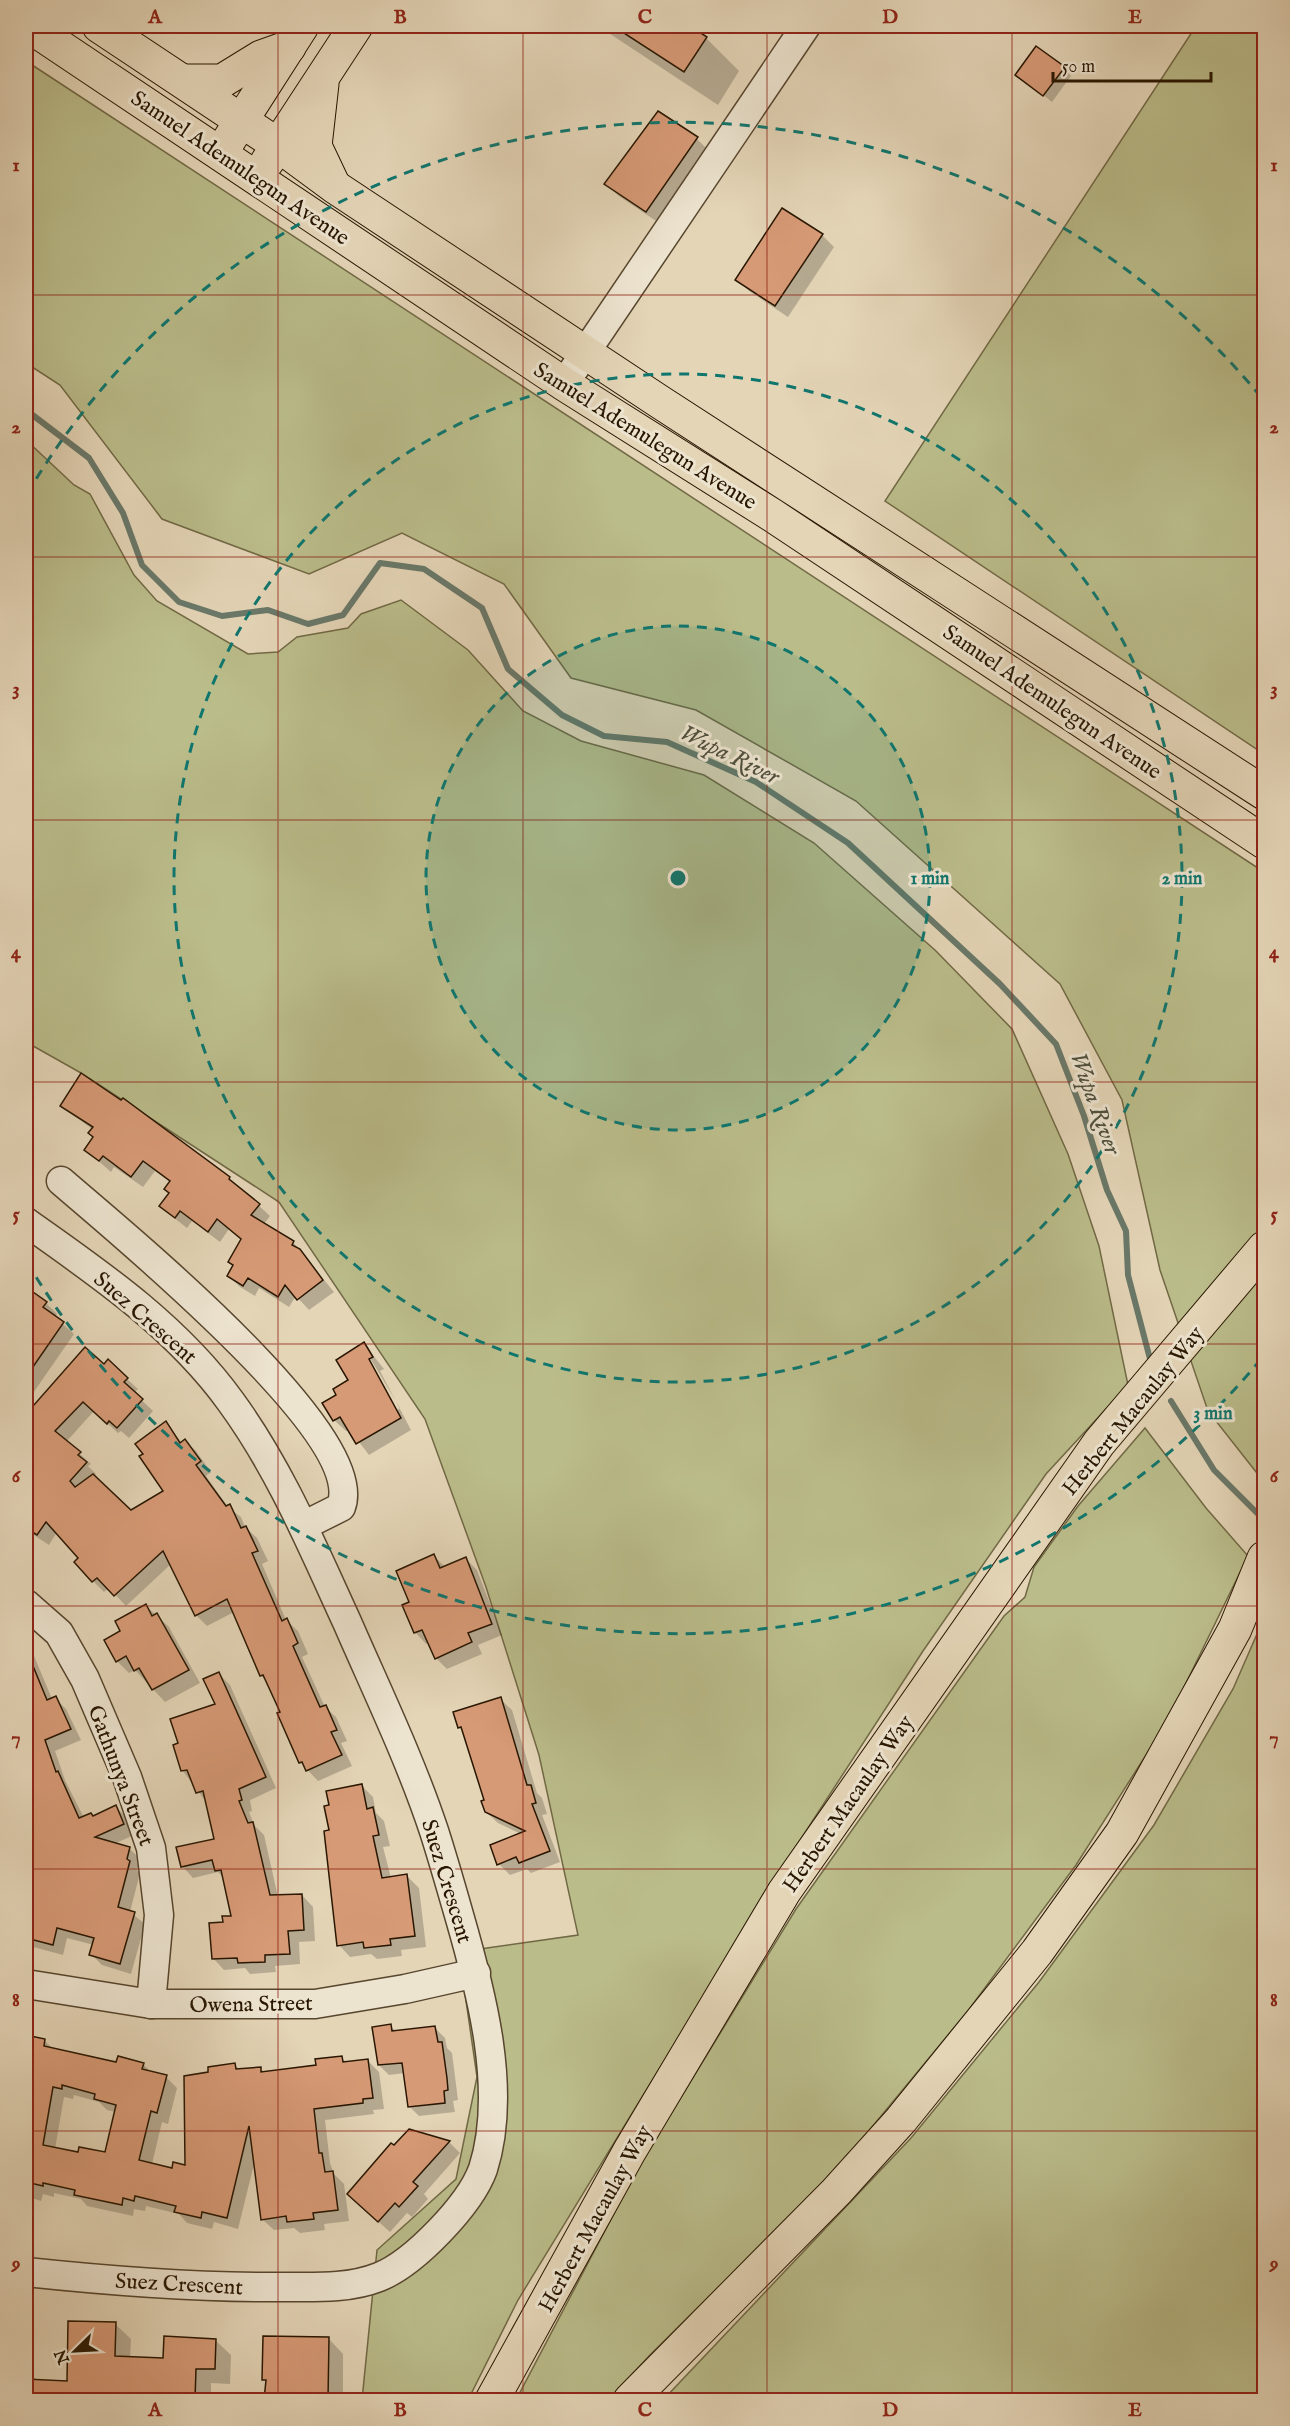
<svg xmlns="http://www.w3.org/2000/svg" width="1290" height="2426" viewBox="0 0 1290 2426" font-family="'IM FELL English',serif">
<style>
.green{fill:#babc8a;stroke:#716945;stroke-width:1.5}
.shadow{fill:#0003;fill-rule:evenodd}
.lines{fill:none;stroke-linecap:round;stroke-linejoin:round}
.stream{stroke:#697869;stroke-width:6}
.building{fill:#d79a76;stroke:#281600;stroke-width:1.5;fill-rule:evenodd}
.minor-casing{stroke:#57462e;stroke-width:31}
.major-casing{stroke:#281600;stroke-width:35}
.minor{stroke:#ede4d0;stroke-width:28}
.major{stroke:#e4d5b7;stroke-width:33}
.grid{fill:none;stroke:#8f2418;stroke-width:1.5;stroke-opacity:0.55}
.ring{fill:none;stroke:#0f766e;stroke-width:3;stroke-dasharray:10 8}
.labels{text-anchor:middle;stroke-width:6;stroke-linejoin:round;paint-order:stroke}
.street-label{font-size:22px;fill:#281600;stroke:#ede4d0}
.water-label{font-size:24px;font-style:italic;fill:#4e4f3d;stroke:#ede4d0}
.centre{fill:#0f766e;stroke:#ede4d0;stroke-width:3}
.ring-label{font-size:18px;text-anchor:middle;font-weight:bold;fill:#0f766e;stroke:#ede4d0;stroke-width:6;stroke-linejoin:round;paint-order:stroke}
.neatline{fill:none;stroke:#8f2418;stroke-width:2}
.grid-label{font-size:20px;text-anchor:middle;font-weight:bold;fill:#8f2418}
</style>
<rect width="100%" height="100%" fill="#e4d5b7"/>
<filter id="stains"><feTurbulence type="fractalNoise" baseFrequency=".00333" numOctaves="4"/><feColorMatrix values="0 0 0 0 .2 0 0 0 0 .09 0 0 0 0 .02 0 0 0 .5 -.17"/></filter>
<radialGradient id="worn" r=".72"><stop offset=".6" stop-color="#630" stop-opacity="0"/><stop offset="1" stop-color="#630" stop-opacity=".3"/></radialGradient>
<g class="green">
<polygon points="1196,26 1264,26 1264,754 885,501"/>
<polygon points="26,61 1264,872 1264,1482 1208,1411 1160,1270 1122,1100 1060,984 856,801 696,710 571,678 504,584 402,533 309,574 162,519 60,385 26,363"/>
<polygon points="26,440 74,485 90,494 134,575 157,601 248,654 278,652 297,637 348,628 361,614 401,600 468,650 523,711 581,741 704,775 814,843 936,951 1012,1029 1068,1154 1099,1246 1128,1385 1046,1474 923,1651 780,1871 518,2300 468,2400 362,2400 377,2250 456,2179 477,2077 459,1952 578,1935 539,1755 486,1587 425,1419 279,1202 81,1073 26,1042"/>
<polygon points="1145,1428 1206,1508 1248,1556 1167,1722 1076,1865 967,2012 839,2167 649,2356 608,2400 516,2400 639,2166 796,1909 1004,1616 1025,1597 1034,1567 1078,1506"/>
<polygon points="1264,1618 1264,2400 663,2400 911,2138 1039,1982 1154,1825 1233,1689"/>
</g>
<g class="shadow">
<polygon points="598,26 687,26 706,38 739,71 718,105"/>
<polygon points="1064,68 1071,76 1052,102 1017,74"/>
<polygon points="697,139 709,151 659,223 619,196 606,184"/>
<polygon points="822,235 834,247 788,317 749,291 737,279"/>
<polygon points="62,1106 229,1178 270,1216 264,1224 293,1242 334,1292 309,1310 296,1296 289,1307 259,1288 255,1296 240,1287 229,1276 243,1240 229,1229 220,1242 192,1221 187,1228 173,1217 161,1206 170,1194 170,1182 155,1171 143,1187 114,1167 111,1172 86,1150 95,1137 92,1129"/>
<polygon points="26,1289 46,1303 57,1314 55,1317 74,1334 31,1396 26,1393"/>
<path d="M364,1344L384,1369L380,1371L411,1430L369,1455L349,1429L346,1431L334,1420L338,1396L350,1380ZM367,1358H370L400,1408L397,1410Z"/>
<polygon points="85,1349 104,1366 108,1362 127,1379 138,1389 134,1393 153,1411 129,1438 121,1431 118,1433 94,1411 66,1442 91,1464 88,1466 96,1474 94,1477 131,1512 165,1492 166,1423 182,1443 185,1441 196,1451 211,1472 206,1476 228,1507 241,1517 245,1527 257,1538 268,1561 262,1564 286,1620 298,1631 308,1654 302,1657 325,1707 336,1717 347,1741 341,1743 352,1766 318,1781 300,1762 282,1713 268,1682 261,1676 234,1612 207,1626 196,1615 171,1564 126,1606 109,1588 104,1592 93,1581 76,1562 81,1558 57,1532 49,1545 26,1530 26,1416"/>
<polygon points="434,1556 445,1567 466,1559 477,1570 502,1635 478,1645 482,1654 447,1669 436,1658 429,1643 426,1644 415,1632 411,1603"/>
<polygon points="146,1606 169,1627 200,1683 165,1702 135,1670 129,1673 117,1661 122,1632"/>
<polygon points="26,1644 32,1651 52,1699 55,1698 66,1709 81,1740 55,1751 65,1780 84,1818 94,1817 116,1807 127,1818 134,1835 114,1844 129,1848 140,1859 137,1870 140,1873 130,1912 145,1924 131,1974 102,1965 91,1954 94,1945 67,1938 63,1955 26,1945"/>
<polygon points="219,1674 230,1685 276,1788 250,1800 252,1811 249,1812 254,1825 264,1835 278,1897 302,1895 313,1907 315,1941 299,1942 300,1964 275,1966 276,1972 250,1974 245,1968 224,1970 213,1958 224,1923 233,1917 225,1879 218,1872 193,1878 182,1866 215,1840 207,1803 183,1771 180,1744 217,1705"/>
<polygon points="500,1699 512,1710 537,1793 542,1798 547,1814 542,1815 560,1862 531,1873 527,1869 510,1875 499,1864 521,1834 498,1823 486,1812 486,1801 464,1732 459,1727"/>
<polygon points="361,1785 373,1797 376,1813 384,1821 390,1846 383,1847 391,1878 407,1876 419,1888 426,1947 401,1950 402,1956 377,1959 371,1954 350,1957 339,1945 331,1806"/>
<polygon points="390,2026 397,2032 435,2028 445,2038 447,2048 452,2053 458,2100 453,2101 455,2112 419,2116 409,2106 405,2073 389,2075 379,2065"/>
<path d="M26,2037L45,2041L53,2049L117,2063L143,2064L152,2073L166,2077L177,2088L168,2124L162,2122L152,2164L174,2170L187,2167L210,2074L235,2065L240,2070L260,2068L265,2073L318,2067L342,2058L347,2063L368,2061L379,2072L384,2109L373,2110L374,2114L325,2120L330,2163L334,2174L344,2184L349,2221L324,2224L325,2230L300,2233L294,2228L274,2230L262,2219L255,2160L238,2229L214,2222L212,2229L187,2223L179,2214L146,2206L145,2211L134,2209L133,2216L87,2206L81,2199L54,2193V2197L43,2194L41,2201L26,2196ZM74,2095L99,2102L107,2110L116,2112L106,2154H79L55,2149L64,2097L73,2099Z"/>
<polygon points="410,2130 449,2142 460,2153 424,2194 428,2199 412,2217 407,2213 390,2232 360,2205"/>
<polygon points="115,2324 131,2339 130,2358 165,2359 215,2340 231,2355 230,2384 211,2383 211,2400 26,2400 26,2344 30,2348 29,2372 37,2381 69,2383"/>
<polygon points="328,2338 343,2354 343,2400 266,2400 267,2383 264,2379"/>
</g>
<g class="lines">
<g class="stream">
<polyline points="26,410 89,458 123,513 142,565 179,602 222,616 268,610 308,624 343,615 380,563 424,569 482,608 508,669 562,715 604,736 667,742 756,782 848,843 1000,984 1056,1044 1084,1116 1107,1190 1126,1231 1128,1275 1150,1359"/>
<polyline points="1171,1401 1214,1470 1263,1519"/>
</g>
</g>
<g class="building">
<polygon points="613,26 690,26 707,37 684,72"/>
<polygon points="1036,46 1065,67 1043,96 1015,75"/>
<polygon points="658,111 698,137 646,212 604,184"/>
<polygon points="782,208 823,234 775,306 735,280"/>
<polygon points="81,1073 121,1100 123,1098 230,1177 229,1179 260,1204 251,1215 294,1241 292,1245 300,1249 323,1280 297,1300 285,1285 278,1297 248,1278 243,1286 227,1276 233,1265 228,1262 241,1239 217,1219 208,1232 180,1211 175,1218 159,1206 169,1193 164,1189 170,1181 143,1161 131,1177 103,1156 99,1161 84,1150 93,1137 88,1133 93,1127 60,1106"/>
<polygon points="26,1287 47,1302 43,1307 64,1322 26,1377"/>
<polygon points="364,1342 373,1357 369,1359 401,1418 356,1444 340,1417 333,1421 322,1403 336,1395 333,1389 348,1380 336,1360"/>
<polygon points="85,1347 104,1364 108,1359 128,1378 124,1382 143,1399 117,1428 109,1421 107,1424 83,1402 55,1431 81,1452 78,1455 87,1462 70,1481 75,1487 93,1474 131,1510 163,1491 139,1456 143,1454 135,1444 166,1421 180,1443 185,1439 201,1461 196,1465 226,1506 230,1504 241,1528 246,1526 258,1551 252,1553 282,1621 287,1618 298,1643 293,1646 320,1707 326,1705 337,1730 331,1732 342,1755 306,1771 302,1762 299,1763 277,1713 280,1712 263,1675 260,1676 227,1599 195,1616 163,1551 114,1596 97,1578 92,1582 74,1562 78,1558 46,1522 37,1535 26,1528 26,1414"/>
<polygon points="434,1554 440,1568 466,1557 492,1624 468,1633 472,1642 435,1659 422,1630 414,1633 402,1605 409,1602 396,1571"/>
<polygon points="146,1604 152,1616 157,1613 189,1670 152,1690 139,1668 134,1671 126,1656 116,1662 104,1640 120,1631 115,1621"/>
<polygon points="26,1649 47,1700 56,1696 71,1729 45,1740 56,1772 58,1771 79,1818 91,1813 93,1816 116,1805 124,1824 95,1837 130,1847 127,1859 130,1861 118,1907 135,1912 120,1964 89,1955 94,1938 57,1928 53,1945 26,1938"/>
<polygon points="219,1672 266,1777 239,1789 242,1800 239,1801 248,1823 253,1822 270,1895 302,1894 304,1930 288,1931 290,1954 265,1955 265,1962 238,1963 237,1958 212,1959 209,1923 223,1922 222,1916 231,1916 221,1870 215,1871 212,1860 181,1867 176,1847 214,1839 203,1791 196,1793 187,1770 181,1771 173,1745 178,1743 170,1719 215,1704 203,1679"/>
<polygon points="501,1697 527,1785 531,1785 536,1803 532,1804 550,1851 519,1863 516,1857 497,1865 490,1845 525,1831 485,1812 481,1801 484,1800 461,1727 458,1728 453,1712"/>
<polygon points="362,1784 367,1809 373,1807 379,1835 373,1836 382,1878 407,1874 415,1936 390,1939 391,1945 364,1948 363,1942 337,1946 324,1831 329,1830 324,1806 329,1805 326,1791"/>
<polygon points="391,2024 392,2031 435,2026 438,2042 442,2042 447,2078 448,2090 444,2091 445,2103 408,2107 402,2063 378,2065 372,2027"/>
<path d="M26,2035L45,2039L44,2046L116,2062L118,2056L144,2063L142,2069L167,2075L157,2113L151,2111L139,2160L172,2168L173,2162L185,2165L184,2076L208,2072V2067L235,2063L236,2069L261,2067V2072L316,2065L315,2059L342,2056L343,2062L368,2059L373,2098L363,2099V2103L314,2109L319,2153H322L325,2172L333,2171L338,2210L313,2213L314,2219L287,2222L286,2216L261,2220L249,2126L227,2218L202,2212L201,2218L174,2212L176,2206L135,2196L134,2201L123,2198L122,2205L74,2195L75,2190L43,2183V2186L26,2182ZM62,2085L95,2094L94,2099L116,2105L105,2152L79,2147L78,2152L43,2145L53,2087L62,2089Z"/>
<polygon points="409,2129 450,2141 413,2182 418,2186 399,2207 395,2203 378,2222 347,2194 391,2143 394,2145"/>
<polygon points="68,2321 116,2322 115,2356 163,2358 164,2336 216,2339 215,2369 196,2369 195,2400 26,2400 26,2379 67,2381"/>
<polygon points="263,2336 329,2337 328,2400 264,2400 266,2380 262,2380"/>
</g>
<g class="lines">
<defs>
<g id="minor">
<polyline points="564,384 806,26"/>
<path d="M61,1181C116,1229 369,1434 341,1507L303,1526"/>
<path d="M26,1222C100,1274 177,1327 231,1402C280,1469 312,1546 347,1622C377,1691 410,1759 434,1831C443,1859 451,1887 459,1915C481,1991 508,2091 483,2169C470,2205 414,2263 379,2277C349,2289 314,2287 283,2287C197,2288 111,2281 26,2272"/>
<polyline points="26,1604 59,1633 85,1679 127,1777 151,1848 159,1915 151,2004"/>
<polyline points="26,1984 151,2004 315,2004 405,1989 476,1973"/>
</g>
<g id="major">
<polyline points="29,26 564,384 772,515 1264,842"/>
<polyline points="99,26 278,145 335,187 660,402 1264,793"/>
<polyline points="183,81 222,81 261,57 289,47"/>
<polyline points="322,84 315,146 333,184"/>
<polyline points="229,140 302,26"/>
<polyline points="267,162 356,26"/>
<polyline points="492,2400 629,2152 784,1892 1099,1443 1264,1248"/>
<polyline points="630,2400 836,2192 901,2120 1037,1952 1122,1833 1235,1629 1264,1558"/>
</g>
</defs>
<use href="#minor" class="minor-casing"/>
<use href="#major" class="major-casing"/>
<use href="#minor" class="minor"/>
<use href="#major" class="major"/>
</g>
<path class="grid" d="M278,26V2400M523,26V2400M767,26V2400M1012,26V2400M26,295H1264M26,557H1264M26,820H1264M26,1082H1264M26,1344H1264M26,1606H1264M26,1869H1264M26,2131H1264"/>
<circle cx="678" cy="878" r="252" fill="#0f766e" fill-opacity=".12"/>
<g class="ring">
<circle cx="678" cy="878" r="252"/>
<circle cx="678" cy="878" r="504"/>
<path d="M1261 1359A756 756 0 0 1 27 1262M27 494A756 756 0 0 1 1261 397"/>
</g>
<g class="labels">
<g class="street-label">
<text transform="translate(241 167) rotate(34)" y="8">Samuel Ademulegun Avenue</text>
<text transform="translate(646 435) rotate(32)" y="8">Samuel Ademulegun Avenue</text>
<text transform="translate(1053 701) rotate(34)" y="8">Samuel Ademulegun Avenue</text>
<text transform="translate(146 1317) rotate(41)" y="8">Suez Crescent</text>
<text transform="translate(1132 1410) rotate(-51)" y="8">Herbert Macaulay Way</text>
<text transform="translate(122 1775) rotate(69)" y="8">Gathunya Street</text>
<text transform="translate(847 1803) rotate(-55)" y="8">Herbert Macaulay Way</text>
<text transform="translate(448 1881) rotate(73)" y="8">Suez Crescent</text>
<text transform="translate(251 2003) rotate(-1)" y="8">Owena Street</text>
<text transform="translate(594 2218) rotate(-61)" y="8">Herbert Macaulay Way</text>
<text transform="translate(179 2283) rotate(3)" y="8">Suez Crescent</text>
</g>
<g class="water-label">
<text transform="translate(730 754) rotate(26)" y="8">Wupa River</text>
<text transform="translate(1096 1103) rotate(70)" y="8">Wupa River</text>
</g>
</g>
<circle cx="678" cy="878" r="9" class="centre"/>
<g class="ring-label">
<text x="930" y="884">1 min</text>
<text x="1182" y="884">2 min</text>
<text x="1213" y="1419">3 min</text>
</g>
<rect width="1290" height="2426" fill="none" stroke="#e4d5b7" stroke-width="66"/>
<g transform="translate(75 2351) rotate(246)" stroke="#ede4d0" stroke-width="4.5" paint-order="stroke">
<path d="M0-4.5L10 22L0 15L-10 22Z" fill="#281600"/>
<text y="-9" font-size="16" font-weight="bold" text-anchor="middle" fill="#281600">N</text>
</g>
<path d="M1053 72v9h158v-9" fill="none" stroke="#281600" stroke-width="3"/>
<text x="1062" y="72" font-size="18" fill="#281600" stroke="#ede4d0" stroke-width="4.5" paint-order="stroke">50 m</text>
<rect x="33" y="33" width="1224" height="2360" class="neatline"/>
<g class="grid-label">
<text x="155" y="23">A</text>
<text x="400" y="23">B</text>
<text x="645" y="23">C</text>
<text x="890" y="23">D</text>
<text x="1135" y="23">E</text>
<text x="16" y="171">1</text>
<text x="1274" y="171">1</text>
<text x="16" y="433">2</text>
<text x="1274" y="433">2</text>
<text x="16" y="695">3</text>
<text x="1274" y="695">3</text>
<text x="16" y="958">4</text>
<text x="1274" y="958">4</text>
<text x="16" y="1220">5</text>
<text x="1274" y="1220">5</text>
<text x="16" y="1482">6</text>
<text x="1274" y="1482">6</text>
<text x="16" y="1744">7</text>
<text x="1274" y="1744">7</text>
<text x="16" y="2006">8</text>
<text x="1274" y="2006">8</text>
<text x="16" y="2269">9</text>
<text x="1274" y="2269">9</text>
<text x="155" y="2416">A</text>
<text x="400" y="2416">B</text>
<text x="645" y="2416">C</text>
<text x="890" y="2416">D</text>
<text x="1135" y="2416">E</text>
</g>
<rect width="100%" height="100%" filter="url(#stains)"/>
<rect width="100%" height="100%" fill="url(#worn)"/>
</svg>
